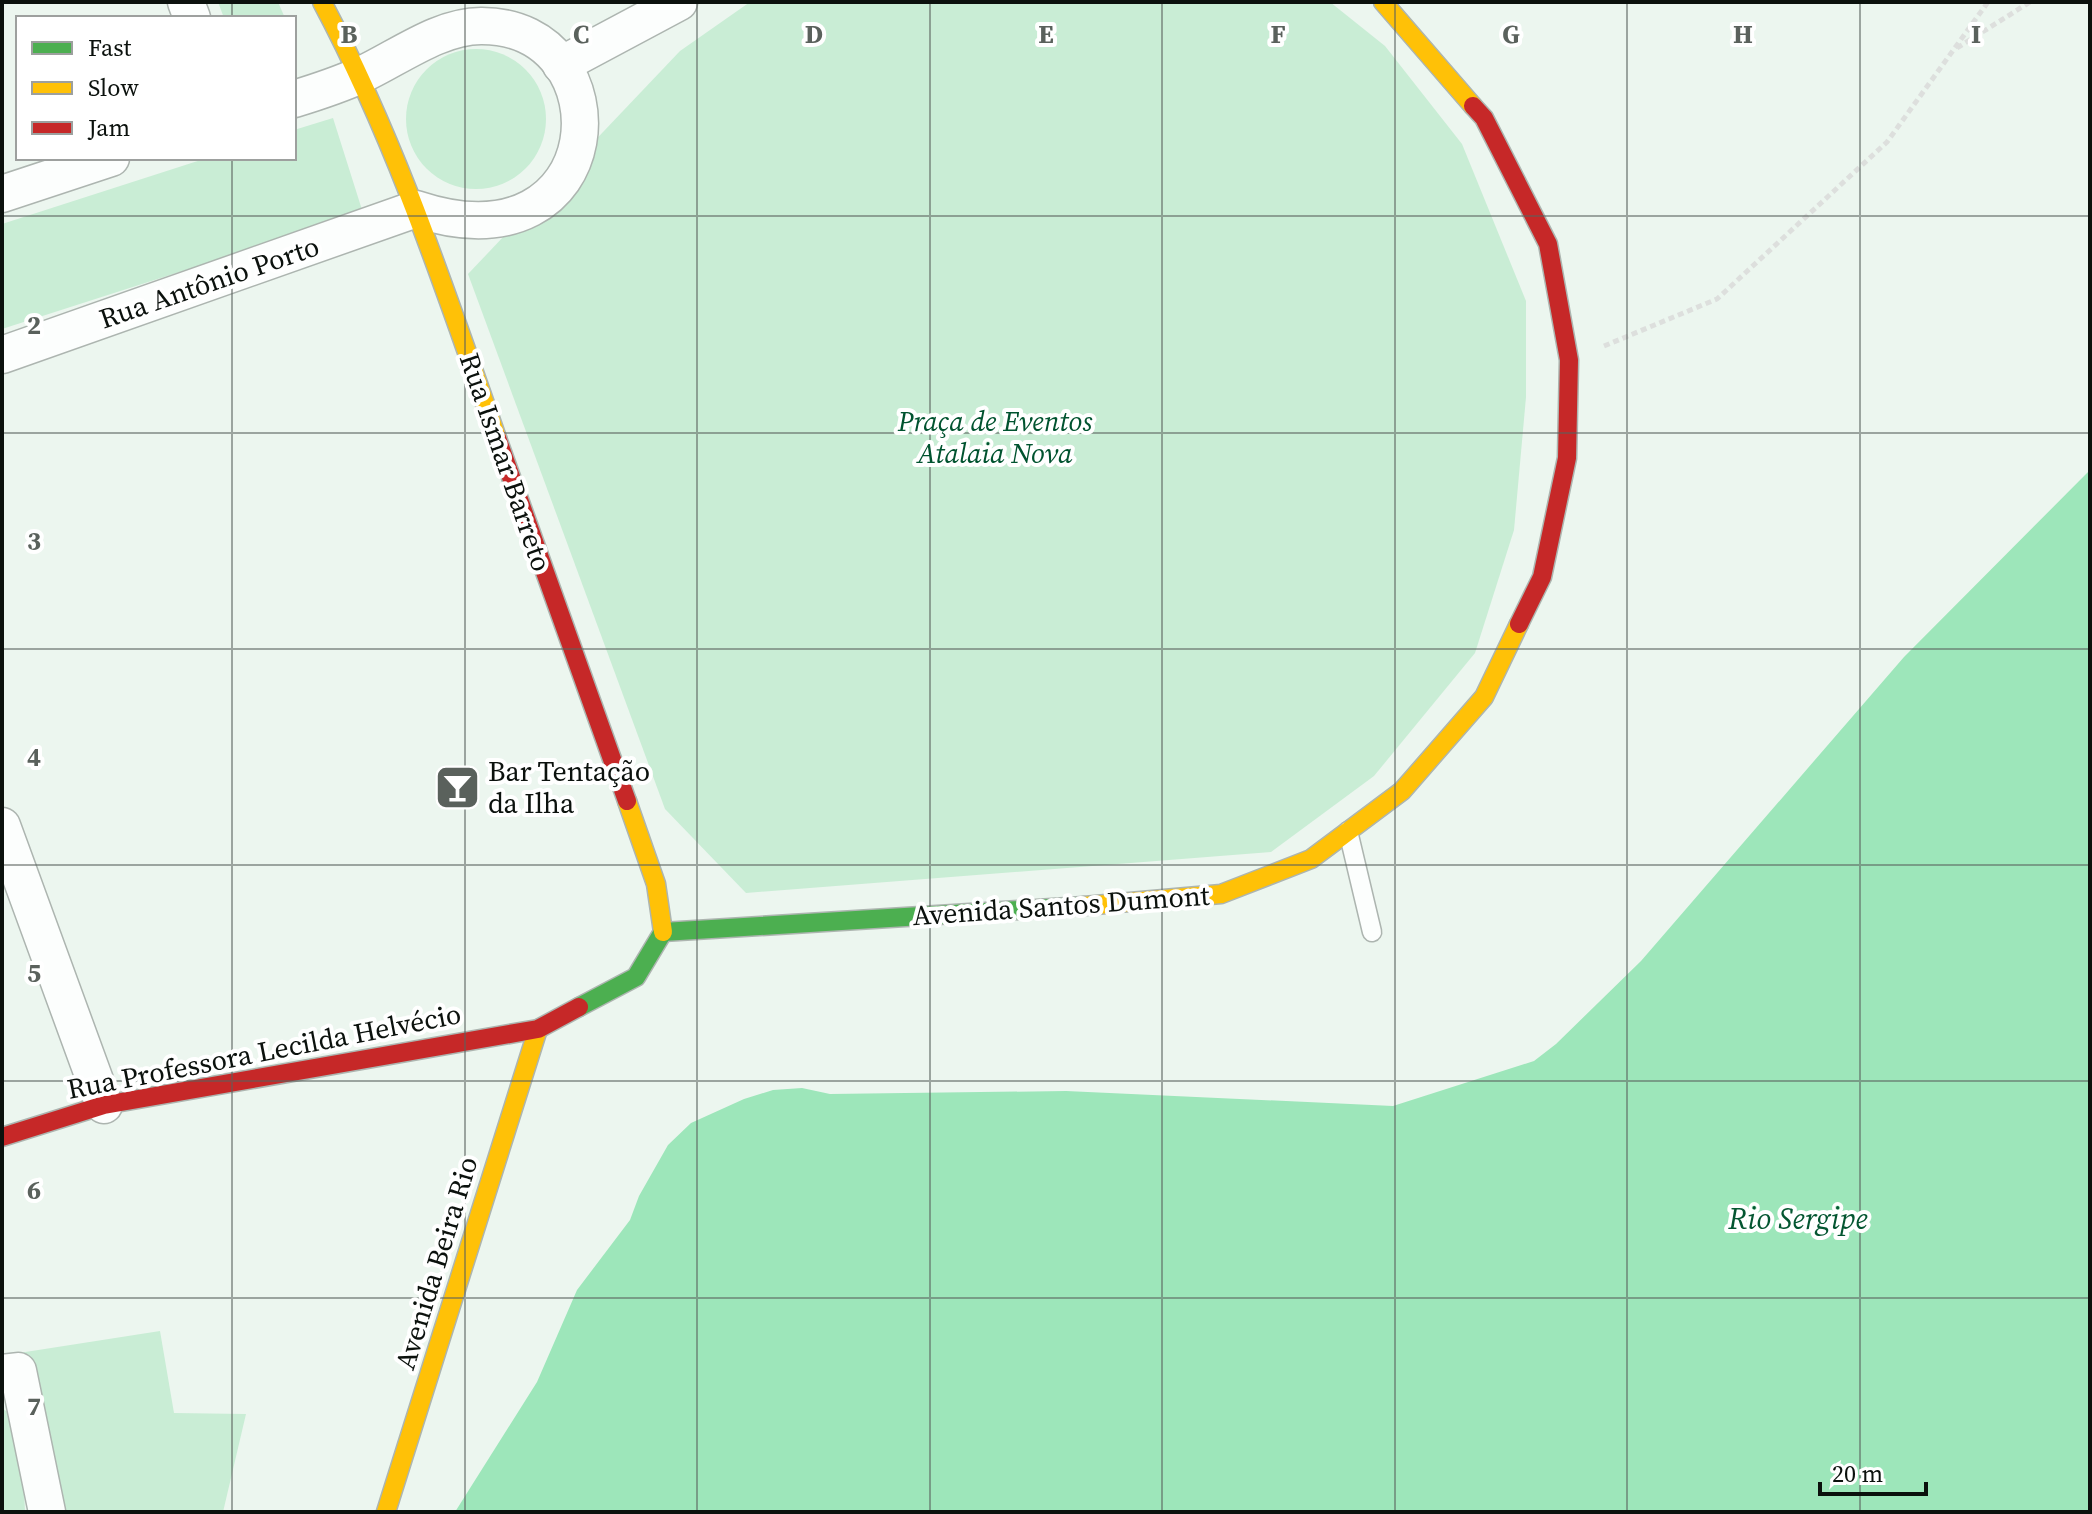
<svg xmlns="http://www.w3.org/2000/svg" width="2092" height="1514" viewBox="0 0 2092 1514" font-family="'Source Serif 4',serif">
<style>
.green{fill:#c9edd5}
.water{fill:#9de6ba}
.lines{fill:none;stroke-linecap:round;stroke-linejoin:round}
.lane-casing{stroke:#adb5b0;stroke-width:21}
.street-casing{stroke:#adb5b0;stroke-width:39}
.fast-casing{stroke:#adb5b0;stroke-width:21}
.slow-casing{stroke:#adb5b0;stroke-width:21}
.jam-casing{stroke:#adb5b0;stroke-width:21}
.path{stroke:#dddfdd;stroke-width:5;stroke-dasharray:6 4;stroke-linecap:butt}
.lane{stroke:#fcfefd;stroke-width:18}
.street{stroke:#fcfefd;stroke-width:36}
.fast{stroke:#4caf50;stroke-width:18}
.slow{stroke:#ffc107;stroke-width:18}
.jam{stroke:#c62828;stroke-width:18}
.grid{fill:none;stroke:#5a615c;stroke-width:2;stroke-opacity:0.55}
.labels{text-anchor:middle;stroke-width:8;stroke-linejoin:round;paint-order:stroke}
.street-label{font-size:28px;fill:#0b110d;stroke:#fff}
.park-label{font-size:28px;font-style:italic;fill:#00532f;stroke:#fff}
.poi-label{font-size:28px;fill:#0b110d;stroke:#fff;text-anchor:start}
.water-label{font-size:30px;font-style:italic;fill:#045631;stroke:#fff}
.grid-label{font-size:26px;text-anchor:middle;font-weight:bold;fill:#5a615c;stroke:#fff;stroke-width:8;stroke-linejoin:round;paint-order:stroke}
</style>
<rect width="100%" height="100%" fill="#ecf6ef"/>
<g class="green">
<polygon points="218,2 278,2 285,18 224,18"/>
<polygon points="750,2 1330,2 1385,46 1462,144 1526,301 1526,397 1514,530 1475,653 1374,776 1271,852 746,893 665,809 468,274 680,51"/>
<circle cx="476" cy="119" r="70"/>
<polygon points="333,118 363,213 2,329 2,224 207,158 294,158 294,130"/>
<polygon points="160,1331 174,1413 246,1414 223,1512 64,1512 19,1353"/>
<polygon points="2,1408 21,1422 25,1512 2,1512"/>
</g>
<polygon class="water" points="2090,470 2090,1512 455,1512 537,1382 577,1290 630,1220 639,1196 668,1145 691,1123 744,1099 773,1090 802,1088 830,1094 1066,1091 1393,1106 1534,1061 1556,1044 1641,961 1904,657"/>
<g class="lines">
<defs>
<polyline id="lane" points="1348,831 1372,932"/>
<g id="street">
<polyline points="186,2 192,18"/>
<polyline points="561,65 679,2"/>
<polyline points="2,194 111,158"/>
<path d="M2,355L416,209C615,275 628,25 481,26C440,26 399,57 363,74C341,84 317,92 294,99"/>
<polyline points="2,826 104,1105"/>
<polyline points="2,1373 18,1371 47,1512"/>
</g>
<g id="fast">
<polyline points="663,932 1084,906"/>
<polyline points="579,1007 636,977 663,932"/>
</g>
<g id="slow">
<path d="M322,2C396,141 445,290 497,438"/>
<polyline points="1383,2 1473,106"/>
<polyline points="627,801 656,884 663,932"/>
<polyline points="1084,906 1221,894 1311,859 1402,791 1484,697 1519,624"/>
<polyline points="386,1512 538,1029"/>
</g>
<g id="jam">
<polyline points="1473,106 1484,118 1548,244 1569,360 1567,458 1542,577 1519,624"/>
<polyline points="497,438 627,801"/>
<polyline points="2,1137 104,1105 538,1029 579,1007"/>
</g>
</defs>
<use href="#lane" class="lane-casing"/>
<use href="#street" class="street-casing"/>
<use href="#fast" class="fast-casing"/>
<use href="#slow" class="slow-casing"/>
<use href="#jam" class="jam-casing"/>
<g class="path">
<polyline points="1957,48 2030,2"/>
<polyline points="1604,346 1717,299 1887,142 1988,2"/>
</g>
<use href="#lane" class="lane"/>
<use href="#street" class="street"/>
<use href="#fast" class="fast"/>
<use href="#slow" class="slow"/>
<use href="#jam" class="jam"/>
</g>
<path class="grid" d="M232,2V18M465,2V1512M697,2V1512M930,2V1512M1162,2V1512M1395,2V1512M1627,2V1512M1860,2V1512M232,158V1512M2,216H2090M2,433H2090M2,649H2090M2,865H2090M2,1081H2090M2,1298H2090"/>
<defs>
<symbol id="bar-square" viewBox="-11 -11 22 22"><rect x="-9" y="-9" width="18" height="18" rx="4" fill="#5a615c" stroke="#fff"/><path d="M-6-5H6L.8 .8V4.5H3.5V6h-7V4.5H-.8V.8Z" fill="#fff"/></symbol>
</defs>
<g fill-rule="evenodd">
<use href="#bar-square" x="432" y="762" width="51" height="51"/>
</g>
<g class="labels">
<g class="street-label">
<text transform="translate(209 282) rotate(-19)" y="10">Rua Antônio Porto</text>
<text transform="translate(506 462) rotate(71)" y="10">Rua Ismar Barreto</text>
<text transform="translate(1061 905) rotate(-4)" y="10">Avenida Santos Dumont</text>
<text transform="translate(264 1051) rotate(-11)" y="10">Rua Professora Lecilda Helvécio</text>
<text transform="translate(436 1263) rotate(-73)" y="10">Avenida Beira Rio</text>
</g>
<g class="park-label">
<text x="995" y="431">Praça de Eventos<tspan x="995" dy="32">Atalaia Nova</tspan></text>
</g>
<g class="poi-label">
<text x="488" y="781">Bar Tentação<tspan x="488" dy="32">da Ilha</tspan></text>
</g>
<g class="water-label">
<text x="1798" y="1229">Rio Sergipe</text>
</g>
</g>
<g class="grid-label">
<text x="349" y="43">B</text>
<text x="581" y="43">C</text>
<text x="814" y="43">D</text>
<text x="1046" y="43">E</text>
<text x="1278" y="43">F</text>
<text x="1511" y="43">G</text>
<text x="1743" y="43">H</text>
<text x="1976" y="43">I</text>
<text x="34" y="334">2</text>
<text x="34" y="550">3</text>
<text x="34" y="766">4</text>
<text x="34" y="982">5</text>
<text x="34" y="1199">6</text>
<text x="34" y="1415">7</text>
</g>
<rect width="2092" height="1514" fill="none" stroke="#0b110d" stroke-width="8"/>
<rect x="16" y="16" width="280" height="144" fill="#ffffff" stroke="#9da09e" stroke-width="2"/>
<rect x="32" y="42" width="40" height="12" fill="#4caf50" stroke="#9da09e" stroke-width="2"/>
<text x="88" y="56" font-size="24" fill="#0b110d">Fast</text>
<rect x="32" y="82" width="40" height="12" fill="#ffc107" stroke="#9da09e" stroke-width="2"/>
<text x="88" y="96" font-size="24" fill="#0b110d">Slow</text>
<rect x="32" y="122" width="40" height="12" fill="#c62828" stroke="#9da09e" stroke-width="2"/>
<text x="88" y="136" font-size="24" fill="#0b110d">Jam</text>
<path d="M1820 1482v12h106v-12" fill="none" stroke="#0b110d" stroke-width="4"/>
<text x="1832" y="1482" font-size="24" fill="#0b110d" stroke="#ffffff" stroke-width="6" paint-order="stroke">20 m</text>
</svg>
